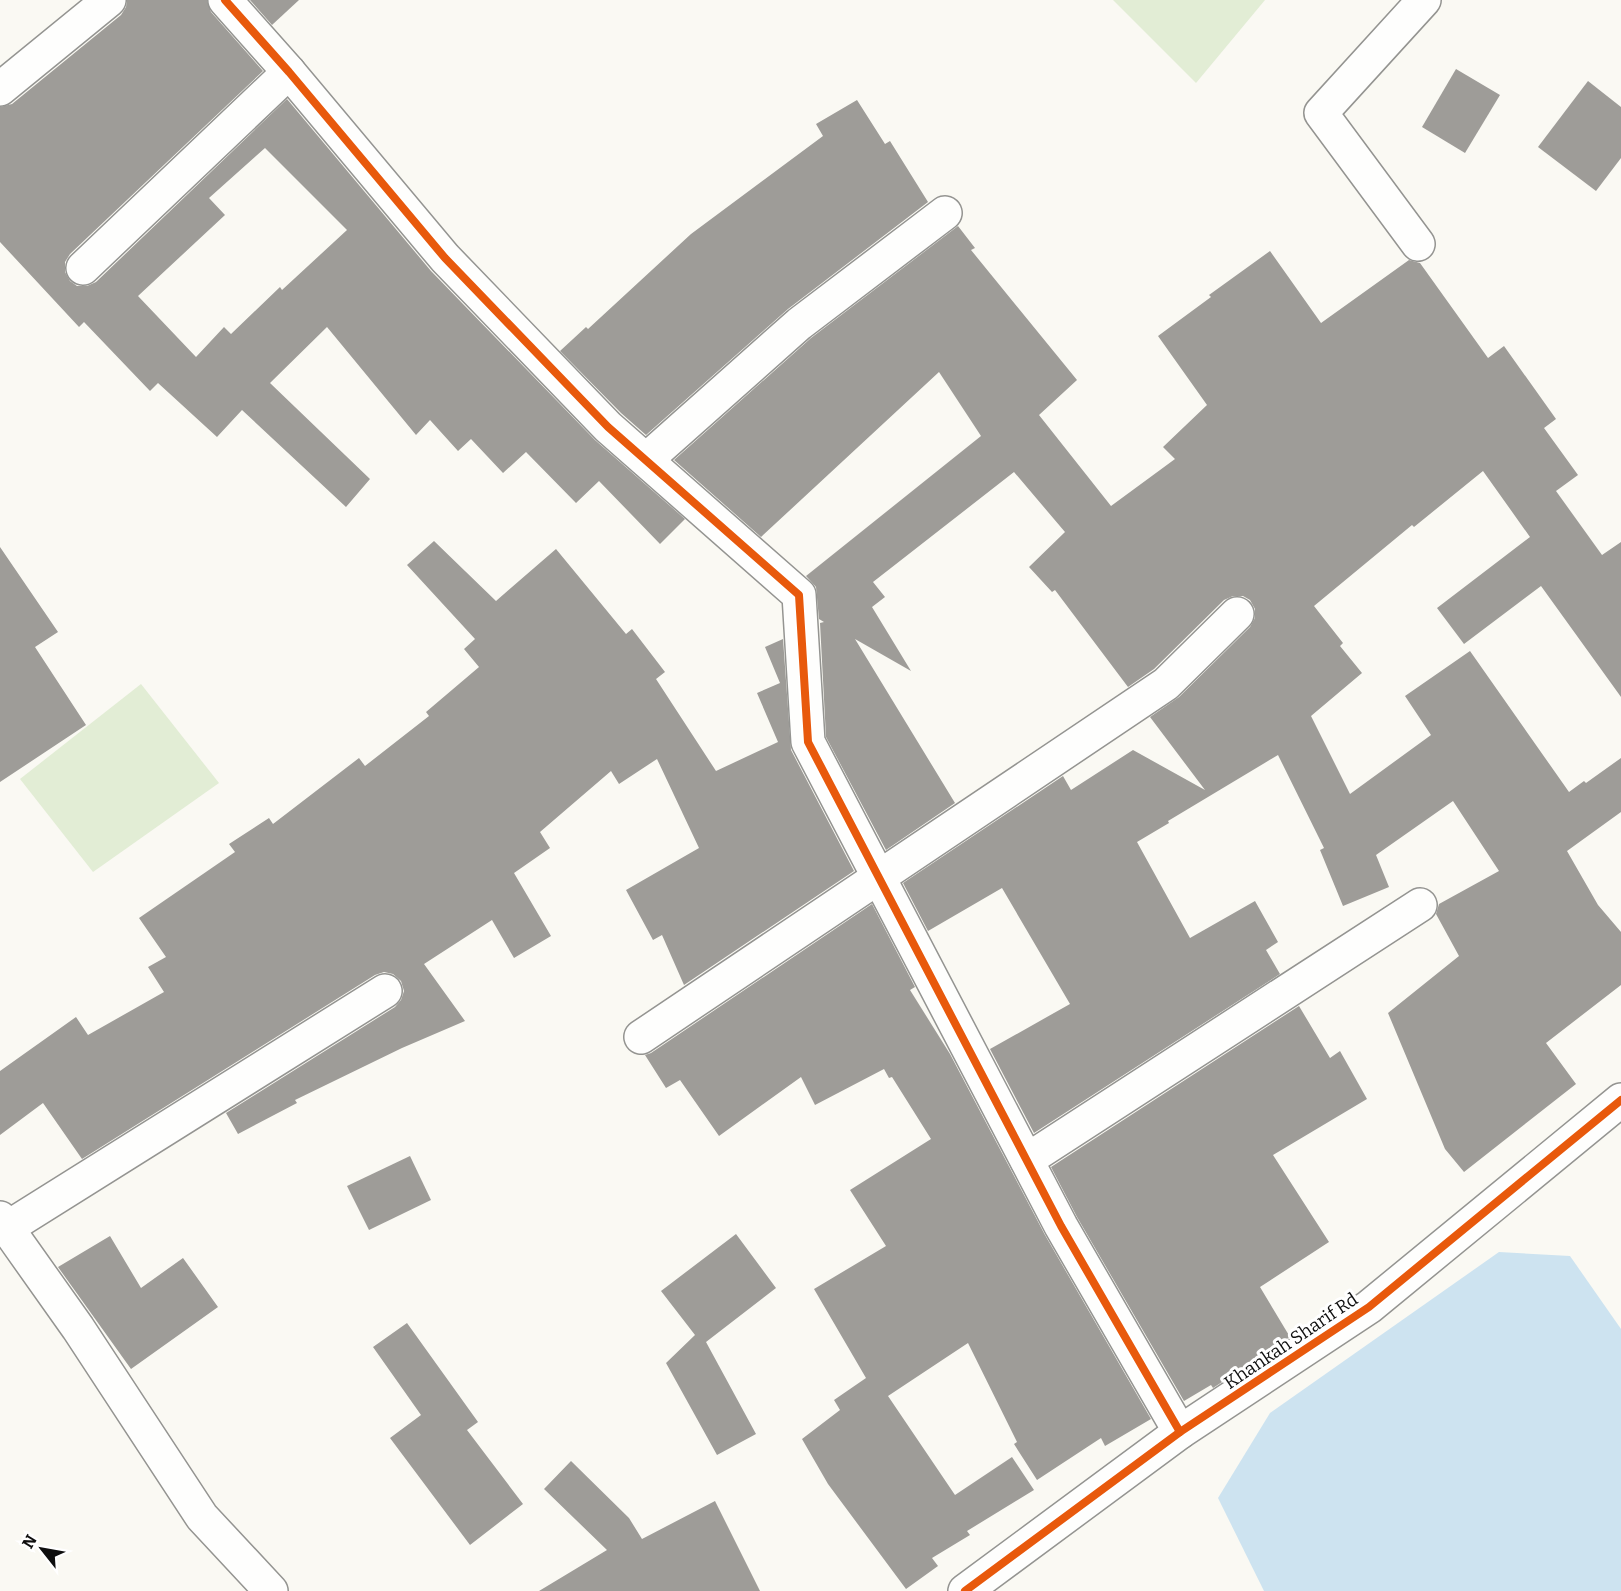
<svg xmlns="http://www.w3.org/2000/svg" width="1621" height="1591" viewBox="0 0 1621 1591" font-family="Bitter,serif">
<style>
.green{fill:#e2edd5}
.water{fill:#cde3f0}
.building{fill:#9e9c98;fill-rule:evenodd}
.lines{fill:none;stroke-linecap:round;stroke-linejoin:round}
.minor-casing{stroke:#949491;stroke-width:36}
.minor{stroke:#fefefd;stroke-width:33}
.cycleway-casing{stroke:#fff;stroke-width:11}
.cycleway{stroke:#e8590c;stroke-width:8}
.labels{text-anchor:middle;stroke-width:6;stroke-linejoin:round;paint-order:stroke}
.street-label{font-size:18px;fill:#0e0e0e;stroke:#fff}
</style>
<rect width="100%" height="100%" fill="#faf9f3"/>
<g class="green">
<polygon points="1113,0 1265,0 1196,83"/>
<polygon points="141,684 219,783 93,872 20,779"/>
</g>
<polygon class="water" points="1499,1252 1570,1256 1621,1329 1621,1591 1264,1591 1218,1498 1270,1413"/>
<g class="building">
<path d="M127,0H207L211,12L263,71L70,254L65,262V272L70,281L77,286H87L96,282L287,99L431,271L595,440L685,519L660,544L599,481L576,503L526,452L503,473L471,439L458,451L430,420L416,435L327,327L270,383L370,479L346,507L242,410L217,437L158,383L150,391L84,322L79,327L0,242V107L12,104L121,15L126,7ZM265,148L347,230L282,290L280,287L231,334L224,327L196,357L138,296L225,215L209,198Z"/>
<polygon points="250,0 299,0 272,25"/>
<polygon points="1456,69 1500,95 1465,153 1422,127"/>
<polygon points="1588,81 1621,107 1621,158 1596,191 1538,147"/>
<polygon points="857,100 885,144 890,141 928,202 788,309 646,435 621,413 560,351 586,327 588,329 691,234 823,136 816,124"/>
<polygon points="958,226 975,248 971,250 1077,380 1039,415 1111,506 1175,459 1163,447 1207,405 1158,336 1211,297 1209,295 1270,251 1321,323 1409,260 1420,263 1488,358 1504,346 1556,419 1544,428 1578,475 1556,491 1602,555 1621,542 1621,697 1541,586 1464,644 1437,608 1530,537 1483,471 1414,527 1412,525 1314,606 1343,643 1340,646 1362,673 1311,716 1350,794 1431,735 1405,696 1470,651 1569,792 1584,781 1586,783 1621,758 1621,812 1567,851 1598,905 1621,932 1621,985 1546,1043 1576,1084 1464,1172 1445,1149 1388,1013 1459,956 1436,914 1439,904 1499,871 1453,801 1376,855 1389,887 1343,906 1320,850 1324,848 1278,755 1168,821 1169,823 1137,842 1190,938 1255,901 1278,942 1266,950 1280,974 1034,1133 990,1049 1070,1004 1002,888 928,931 903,883 1063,776 1071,790 1133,750 1205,790 1150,717 1179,697 1250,627 1255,618 1255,609 1250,600 1243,596 1233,596 1224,600 1154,669 1128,687 1055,590 1052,592 1029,567 1065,532 1014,472 873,582 885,597 872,607 911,671 855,639 955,803 886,850 826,737 820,623 824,622 819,619 816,587 806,576 981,436 939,372 761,537 674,460 811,338"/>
<polygon points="434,541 496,601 556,549 626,634 632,629 665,672 656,679 716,771 778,742 757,693 780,683 765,647 783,639 791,750 854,871 684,985 662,935 653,940 626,890 699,848 657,759 619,784 611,771 540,832 550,848 514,873 551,936 514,958 492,920 424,964 465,1021 402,1048 295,1100 297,1103 238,1134 226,1113 395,1007 401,1000 404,991 401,981 393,974 384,972 375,975 82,1159 43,1103 0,1135 0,1071 76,1017 88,1035 164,992 148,967 166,957 139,918 235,852 229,844 269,818 273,824 359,758 365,766 429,716 426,712 479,667 464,649 475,639 407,565"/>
<polygon points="0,547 58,632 35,647 86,725 0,782"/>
<polygon points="872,904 915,987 910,990 950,1054 1045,1235 1151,1419 1105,1446 1101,1438 1037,1480 1014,1444 1017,1442 968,1343 888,1396 955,1495 1012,1457 1034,1490 967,1531 970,1535 932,1558 938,1566 906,1589 828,1484 802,1439 840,1410 834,1400 866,1378 814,1289 886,1246 850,1190 931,1139 892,1077 889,1078 884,1069 815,1105 801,1077 719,1136 680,1080 666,1088 645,1055 651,1053"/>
<polygon points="1299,1006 1330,1058 1340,1051 1367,1099 1273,1155 1329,1242 1260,1287 1290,1337 1213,1388 1211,1385 1184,1401 1077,1217 1051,1167"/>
<polygon points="410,1156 431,1200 369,1230 347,1186"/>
<polygon points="736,1234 776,1288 706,1342 756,1434 717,1455 666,1363 695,1335 661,1291"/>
<polygon points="110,1236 141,1288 183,1258 218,1307 131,1369 58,1267"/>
<polygon points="407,1323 478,1422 467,1430 523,1504 470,1545 390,1438 421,1415 373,1347"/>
<polygon points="571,1461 629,1518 642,1539 715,1501 760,1591 539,1591 607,1550 544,1489"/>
</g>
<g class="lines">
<defs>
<g id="minor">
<polyline points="225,0 289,72 445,258 608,427 799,595 808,742 1061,1226 1180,1432"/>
<polyline points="0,89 109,0"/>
<polyline points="1418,244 1321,113 1424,0"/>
<polyline points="83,268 289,72"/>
<polyline points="646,460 799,324 945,213"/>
<polyline points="641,1037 1166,684 1237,614"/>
<polyline points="1027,1160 1420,905"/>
<polyline points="0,1218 78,1328 202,1517 271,1591"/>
<polyline points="7,1228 385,991"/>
<polyline points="965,1591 1180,1432 1369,1307 1621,1100"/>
</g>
</defs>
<use href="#minor" class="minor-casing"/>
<use href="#minor" class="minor"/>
<defs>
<g id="cycleway">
<polyline points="225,0 289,72 445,258 608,427 799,595 808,742 1061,1226 1180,1432"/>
<polyline points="965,1591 1180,1432 1369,1307 1621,1100"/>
</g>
</defs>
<use href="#cycleway" class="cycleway-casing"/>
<use href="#cycleway" class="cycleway"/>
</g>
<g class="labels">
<g class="street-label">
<text transform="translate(1291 1341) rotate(-34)" y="6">Khankah Sharif Rd</text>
</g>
</g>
<g transform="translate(42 1549) rotate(301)" stroke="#ffffff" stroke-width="4.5" paint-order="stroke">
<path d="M0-4.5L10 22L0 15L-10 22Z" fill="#0e0e0e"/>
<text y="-9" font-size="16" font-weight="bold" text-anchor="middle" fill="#0e0e0e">N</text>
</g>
</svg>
